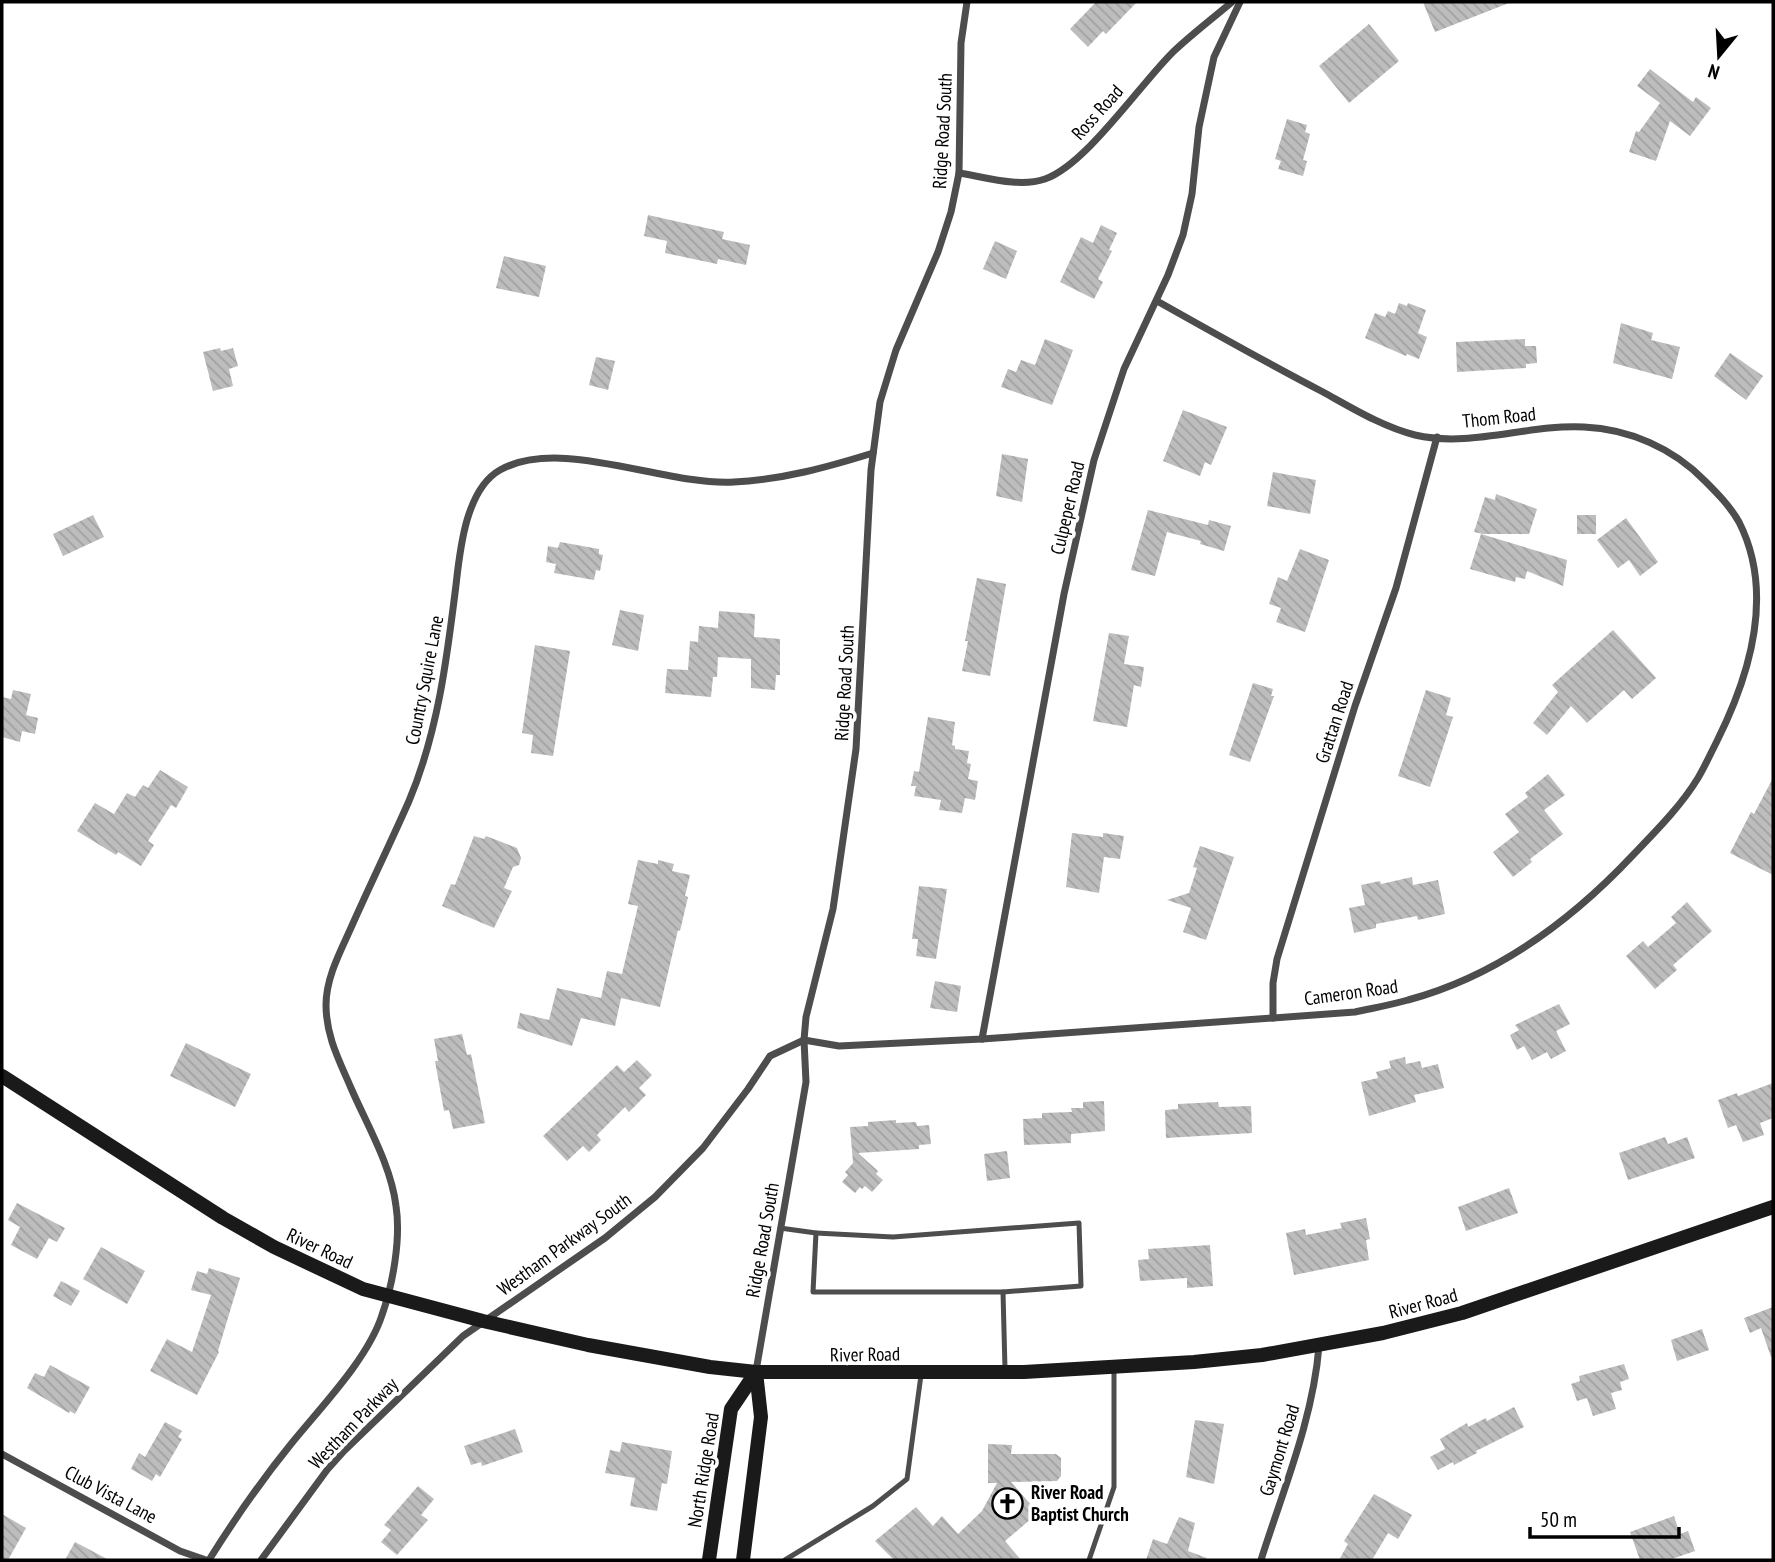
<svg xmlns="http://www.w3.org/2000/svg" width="1775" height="1562" viewBox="0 0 1775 1562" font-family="'PT Sans Narrow',sans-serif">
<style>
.building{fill:url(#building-back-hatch)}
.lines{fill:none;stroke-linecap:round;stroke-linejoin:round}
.service{stroke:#4d4d4d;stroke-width:5}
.minor{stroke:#4d4d4d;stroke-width:7}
.secondary{stroke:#1a1a1a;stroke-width:14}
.labels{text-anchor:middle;stroke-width:7;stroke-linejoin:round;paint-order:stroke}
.street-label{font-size:19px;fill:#000;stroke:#fff}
.poi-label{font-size:19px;font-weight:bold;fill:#000;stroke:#fff;text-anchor:start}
</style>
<defs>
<pattern id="building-back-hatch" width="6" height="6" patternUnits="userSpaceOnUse" patternTransform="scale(1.75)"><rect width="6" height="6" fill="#bdbdbd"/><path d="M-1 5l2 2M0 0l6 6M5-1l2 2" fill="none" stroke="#a1a1a1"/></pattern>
</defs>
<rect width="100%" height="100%" fill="#fff"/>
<g class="building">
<polygon points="1096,2 1137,2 1106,34 1103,31 1088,47 1070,29"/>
<polygon points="1423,2 1509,2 1509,3 1435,32"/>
<polygon points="1369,24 1399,61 1349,103 1319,66"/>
<polygon points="1650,69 1693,102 1696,97 1711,108 1690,136 1670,121 1656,161 1629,152 1636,131 1639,132 1660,103 1637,86"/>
<polygon points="1287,119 1307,125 1305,132 1310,134 1303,160 1307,161 1303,176 1278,169 1281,161 1275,159"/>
<polygon points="648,215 724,232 722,239 750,245 746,265 718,259 717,264 665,253 667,241 644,236"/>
<polygon points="1101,225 1117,233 1109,250 1112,251 1098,279 1103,282 1094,299 1060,282 1081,237 1093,243"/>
<polygon points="995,241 1017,251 1006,279 983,269"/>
<polygon points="504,256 546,266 539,297 496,288"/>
<polygon points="1399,303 1407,306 1408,303 1426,310 1418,333 1427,337 1419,359 1407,354 1406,356 1365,338 1375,313 1385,317 1388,311 1395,314"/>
<polygon points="1621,323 1653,333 1651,340 1680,347 1672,379 1613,363"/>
<polygon points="1045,339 1073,350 1052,405 1001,387 1008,369 1016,372 1021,360 1035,365"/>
<polygon points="1525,339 1525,346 1536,346 1537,363 1526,364 1526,368 1457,372 1456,342"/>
<polygon points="220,348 221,351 233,348 238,366 229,369 233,386 213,391 203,352"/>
<polygon points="1730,353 1763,376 1746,400 1714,376"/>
<polygon points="596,357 615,361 608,390 589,385"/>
<polygon points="1183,410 1227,427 1211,465 1205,462 1200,476 1163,461"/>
<polygon points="1002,454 1028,459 1022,502 996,496"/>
<polygon points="1273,472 1316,480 1310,514 1267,506"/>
<polygon points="1496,494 1537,509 1529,534 1483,534 1474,532 1485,497 1495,500"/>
<polygon points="1148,510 1208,525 1209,520 1231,526 1224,551 1200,544 1201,541 1167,532 1155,576 1131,570"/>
<polygon points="93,515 104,537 63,556 53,534"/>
<rect x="1577" y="515" width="19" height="19"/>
<polygon points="1626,518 1658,562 1640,576 1629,560 1618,568 1597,540"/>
<polygon points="1481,534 1567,560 1563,586 1527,571 1525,579 1516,577 1515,582 1470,569"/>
<polygon points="560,542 599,549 599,554 603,555 600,571 596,570 594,580 554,573 556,564 546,562 548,546 558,548"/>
<polygon points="1300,549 1329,560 1305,632 1276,622 1281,608 1269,604 1278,577 1287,581"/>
<polygon points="977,578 1006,584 990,676 962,671 968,641 965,641"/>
<polygon points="620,610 644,615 638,651 612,645"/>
<polygon points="719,611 755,614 754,637 780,639 780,675 776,675 775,690 751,688 751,659 718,657 717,677 713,677 711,697 665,693 667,669 688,670 690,641 698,642 699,626 718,628"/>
<polygon points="1613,630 1656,678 1632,699 1624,690 1587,723 1571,706 1547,735 1533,723 1558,692 1552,685"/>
<polygon points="1109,633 1129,636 1124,664 1144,667 1141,687 1134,685 1127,727 1093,721"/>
<polygon points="535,645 570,651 553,756 531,753 533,735 522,733"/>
<polygon points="1253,683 1273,689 1271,696 1274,696 1250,762 1229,755"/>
<polygon points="13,690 31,694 26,715 38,718 35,734 22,731 20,742 2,737 2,697 11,699"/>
<polygon points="1426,690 1451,698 1446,715 1453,717 1430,787 1398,776"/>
<polygon points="928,717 955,722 952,745 955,746 955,749 969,751 967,763 971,764 968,779 978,781 975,800 965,798 962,813 939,810 941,800 914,796 916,786 911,786 914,771 919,772"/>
<polygon points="160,770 188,787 176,808 171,805 148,841 154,845 141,866 118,852 116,855 77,831 95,803 114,814 127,793 135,797 143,785 148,788"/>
<polygon points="1548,774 1565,795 1544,810 1563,834 1530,859 1532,862 1513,877 1493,852 1519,832 1505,814 1528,797 1525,793"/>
<polygon points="1773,778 1773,875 1730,853 1751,812 1754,814"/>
<polygon points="1072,833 1103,837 1103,833 1124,836 1120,859 1104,857 1099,893 1066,887"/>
<polygon points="474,836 484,839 486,836 517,848 521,858 519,865 513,867 504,888 512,891 494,928 442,906 451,884 455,885"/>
<polygon points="1200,846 1234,857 1206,940 1183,932 1191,908 1167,900 1189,893 1197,868 1193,867"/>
<polygon points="638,860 658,864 658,860 674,864 672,871 690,875 685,896 688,897 680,931 678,930 660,1007 621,998 615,1026 581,1018 572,1046 517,1028 520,1013 549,1020 557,988 601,998 607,971 622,974 638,906 628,904"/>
<polygon points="1412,877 1413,885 1438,880 1445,914 1418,920 1417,916 1376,924 1376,928 1354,933 1349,908 1365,905 1361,885 1380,881 1381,884"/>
<polygon points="919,886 947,889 936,959 916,956 918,939 912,939"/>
<polygon points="1687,902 1712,931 1673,965 1677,970 1655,989 1626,956 1643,941 1648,947 1676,923 1671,917"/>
<polygon points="935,981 961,986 957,1012 930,1008"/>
<polygon points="1559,1004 1570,1024 1556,1031 1566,1051 1551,1059 1547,1052 1532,1060 1524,1046 1517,1050 1510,1035 1519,1030 1515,1025"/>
<polygon points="462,1034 467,1055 471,1054 485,1123 453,1129 449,1110 444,1111 435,1061 438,1061 434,1039"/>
<polygon points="186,1043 251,1074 235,1107 170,1076"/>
<polygon points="1405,1057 1406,1064 1420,1061 1422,1068 1438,1064 1444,1088 1414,1095 1416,1102 1369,1116 1361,1082 1378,1078 1376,1072 1391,1068 1389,1061"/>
<polygon points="637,1060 652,1075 639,1088 646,1095 629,1112 625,1107 597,1135 601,1140 589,1152 583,1146 567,1161 543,1136 617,1065 624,1072"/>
<polygon points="1773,1083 1773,1118 1760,1123 1764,1135 1743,1142 1736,1125 1728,1128 1718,1100 1737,1093 1738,1096"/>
<polygon points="1104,1101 1105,1131 1071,1134 1071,1143 1024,1145 1023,1119 1042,1118 1042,1113 1072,1112 1071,1108 1083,1108 1083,1102"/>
<polygon points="1218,1102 1219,1107 1251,1106 1252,1133 1166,1138 1165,1110 1178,1109 1178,1104"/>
<polygon points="896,1120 896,1123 916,1122 917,1126 929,1125 931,1144 919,1145 919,1149 858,1153 878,1171 876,1174 883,1180 872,1192 865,1186 862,1189 860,1187 855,1193 842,1182 848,1175 845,1172 853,1163 850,1127 868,1126 868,1122"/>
<polygon points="1665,1137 1668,1144 1687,1137 1695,1158 1628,1180 1619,1153"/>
<polygon points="1007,1151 1010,1178 987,1181 984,1154"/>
<polygon points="1509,1188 1518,1213 1466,1231 1458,1207"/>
<polygon points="17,1203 65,1228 57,1242 49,1238 37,1259 11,1245 20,1227 8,1220"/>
<polygon points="1366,1218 1370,1239 1366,1240 1369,1260 1294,1275 1286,1233 1305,1229 1306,1235 1342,1228 1340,1223"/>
<polygon points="1210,1245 1213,1286 1187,1288 1187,1278 1140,1281 1138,1260 1149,1259 1148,1249"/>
<polygon points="101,1247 145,1271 127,1304 83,1279"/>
<polygon points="209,1268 240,1278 218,1351 219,1352 197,1395 150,1371 167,1339 192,1352 211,1295 191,1290 197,1271 207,1274"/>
<polygon points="61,1281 80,1291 71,1306 53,1296"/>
<polygon points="1773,1307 1773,1357 1771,1357 1761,1328 1750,1333 1744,1318"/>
<polygon points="1702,1329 1709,1350 1677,1361 1671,1340"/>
<polygon points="1624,1364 1629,1379 1620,1382 1622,1390 1611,1393 1616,1409 1593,1416 1587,1398 1577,1401 1571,1384 1580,1381 1579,1376"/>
<polygon points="50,1365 90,1387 75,1414 70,1411 69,1413 27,1388 35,1373 44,1377"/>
<polygon points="1514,1407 1524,1427 1476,1451 1477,1453 1454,1465 1453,1462 1438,1470 1430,1457 1445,1449 1440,1439 1467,1423 1468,1427 1486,1418 1487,1421"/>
<polygon points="1195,1420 1224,1424 1214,1484 1186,1477"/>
<polygon points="165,1422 182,1431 178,1437 182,1439 160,1477 156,1474 152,1481 131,1469 139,1453 145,1457"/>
<polygon points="515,1429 523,1452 482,1466 481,1462 471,1465 464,1446"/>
<polygon points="622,1442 672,1451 667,1484 662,1483 657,1511 630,1506 635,1478 605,1473 610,1450 620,1452"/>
<polygon points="988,1444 1012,1445 1011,1454 1056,1454 1061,1458 1061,1476 1057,1481 1011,1482 1038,1513 1005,1541 1021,1560 894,1560 875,1541 916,1507 933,1526 942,1516 958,1534 982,1511 997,1483 988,1483"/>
<polygon points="418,1486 434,1499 421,1515 428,1520 397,1555 381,1542 391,1530 384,1525"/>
<polygon points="1374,1494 1412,1515 1398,1539 1388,1533 1372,1560 1339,1560 1348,1544 1344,1541"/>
<polygon points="2,1514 26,1528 8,1560 2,1560"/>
<polygon points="1674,1516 1680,1534 1688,1531 1695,1551 1669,1560 1640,1560 1630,1532"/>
<polygon points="1179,1517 1195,1523 1188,1551 1207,1558 1207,1560 1146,1560 1153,1539 1167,1544"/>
<polygon points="75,1542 109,1560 65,1560"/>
</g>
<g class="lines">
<g class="service">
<polyline points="780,1228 816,1233 813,1292 1003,1292 1005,1369"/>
<polyline points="816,1233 893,1237 1079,1223 1081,1286 1003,1292"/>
<polyline points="785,1560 873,1506 907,1479 921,1375"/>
<polyline points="1089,1560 1114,1487 1114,1368"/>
</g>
<g class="minor">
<path d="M959,173C985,177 1019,188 1045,179C1086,165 1141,83 1174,51C1192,34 1213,18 1232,2"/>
<polyline points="1273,1018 1273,983 1277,959 1355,706 1396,588 1437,437"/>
<polyline points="982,1039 1064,594 1094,460 1124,369 1168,275 1183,235 1192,194 1199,127 1214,57 1240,2"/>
<polyline points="756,1371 806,1082 804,1040 806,1017 833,909 856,749 871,470 880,402 896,350 938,252 951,212 959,173 961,43 967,2"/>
<polyline points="2,1454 180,1551 206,1560"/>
<path d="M209,1560C234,1520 261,1481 291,1444C320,1408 368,1359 382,1315C393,1284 401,1238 396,1206C391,1165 367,1125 351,1088C339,1060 326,1036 326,1005C326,979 339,954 350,930C369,887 390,844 409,801C438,732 447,658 456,585C460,549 466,489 500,470C561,436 664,486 734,482C781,480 828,467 873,453"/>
<path d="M261,1560L327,1470L344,1451L463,1336L605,1238L655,1197L703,1148L748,1089L770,1056L804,1040L839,1046L982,1039L1355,1012C1373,1008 1391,1005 1408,1000C1497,976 1571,921 1633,855C1656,831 1681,806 1698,778C1705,766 1711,753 1717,741C1750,675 1775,593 1739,522C1730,506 1717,493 1705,481C1673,448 1629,429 1584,427C1528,424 1471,448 1415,435C1383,427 1352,408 1323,392C1267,363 1212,332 1157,301"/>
<path d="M1261,1560C1283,1490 1313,1420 1319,1346"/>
</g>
<g class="secondary">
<polyline points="2,1076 223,1218 274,1247 363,1289 483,1321 588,1345 710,1367 756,1372 1024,1372 1194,1362 1262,1355 1383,1333 1462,1313 1773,1207"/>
<polyline points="709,1560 731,1409 756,1372"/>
<polyline points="743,1560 761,1417 756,1372"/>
</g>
</g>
<defs>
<symbol id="church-ring" viewBox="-11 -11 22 22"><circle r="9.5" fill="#fff" stroke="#000" stroke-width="1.5"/><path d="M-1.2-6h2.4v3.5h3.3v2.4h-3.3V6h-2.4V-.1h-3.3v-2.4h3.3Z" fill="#000"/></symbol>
</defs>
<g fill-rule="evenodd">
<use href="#church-ring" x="990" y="1486" width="35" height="35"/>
</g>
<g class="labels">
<g class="street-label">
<text transform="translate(1097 112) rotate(-48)" y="7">Ross Road</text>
<text transform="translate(942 131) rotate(-87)" y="7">Ridge Road South</text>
<text transform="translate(1499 417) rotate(-6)" y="7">Thom Road</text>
<text transform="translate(1067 508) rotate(-77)" y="7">Culpeper Road</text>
<text transform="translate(424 680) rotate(-79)" y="7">Country Squire Lane</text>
<text transform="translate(844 683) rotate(-87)" y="7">Ridge Road South</text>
<text transform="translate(1334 722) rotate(-72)" y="7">Grattan Road</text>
<text transform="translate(1351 992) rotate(-8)" y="7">Cameron Road</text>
<text transform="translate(762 1240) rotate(-80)" y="7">Ridge Road South</text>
<text transform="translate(564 1244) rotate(-36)" y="7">Westham Parkway South</text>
<text transform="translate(320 1248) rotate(25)" y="7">River Road</text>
<text transform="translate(1423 1303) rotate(-15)" y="7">River Road</text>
<text transform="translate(865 1354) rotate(-1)" y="7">River Road</text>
<text transform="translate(353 1423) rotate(-46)" y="7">Westham Parkway</text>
<text transform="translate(1279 1450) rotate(-73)" y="7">Gaymont Road</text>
<text transform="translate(703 1470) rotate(-81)" y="7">North Ridge Road</text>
<text transform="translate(111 1494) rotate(28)" y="7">Club Vista Lane</text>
</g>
<g class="poi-label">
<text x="1031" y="1499">River Road<tspan x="1031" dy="22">Baptist Church</tspan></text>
</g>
</g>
<rect width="1775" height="1562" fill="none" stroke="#000000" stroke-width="7"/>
<g transform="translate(1719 56) rotate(198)" stroke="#ffffff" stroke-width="5" paint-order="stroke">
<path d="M0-5L12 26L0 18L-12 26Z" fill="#000000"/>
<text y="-10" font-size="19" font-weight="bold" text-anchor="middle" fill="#000000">N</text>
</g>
<path d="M1530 1527v10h149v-10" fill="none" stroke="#000000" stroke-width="3.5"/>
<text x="1540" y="1527" font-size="21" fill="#000000" stroke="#ffffff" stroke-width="5" paint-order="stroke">50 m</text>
</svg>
